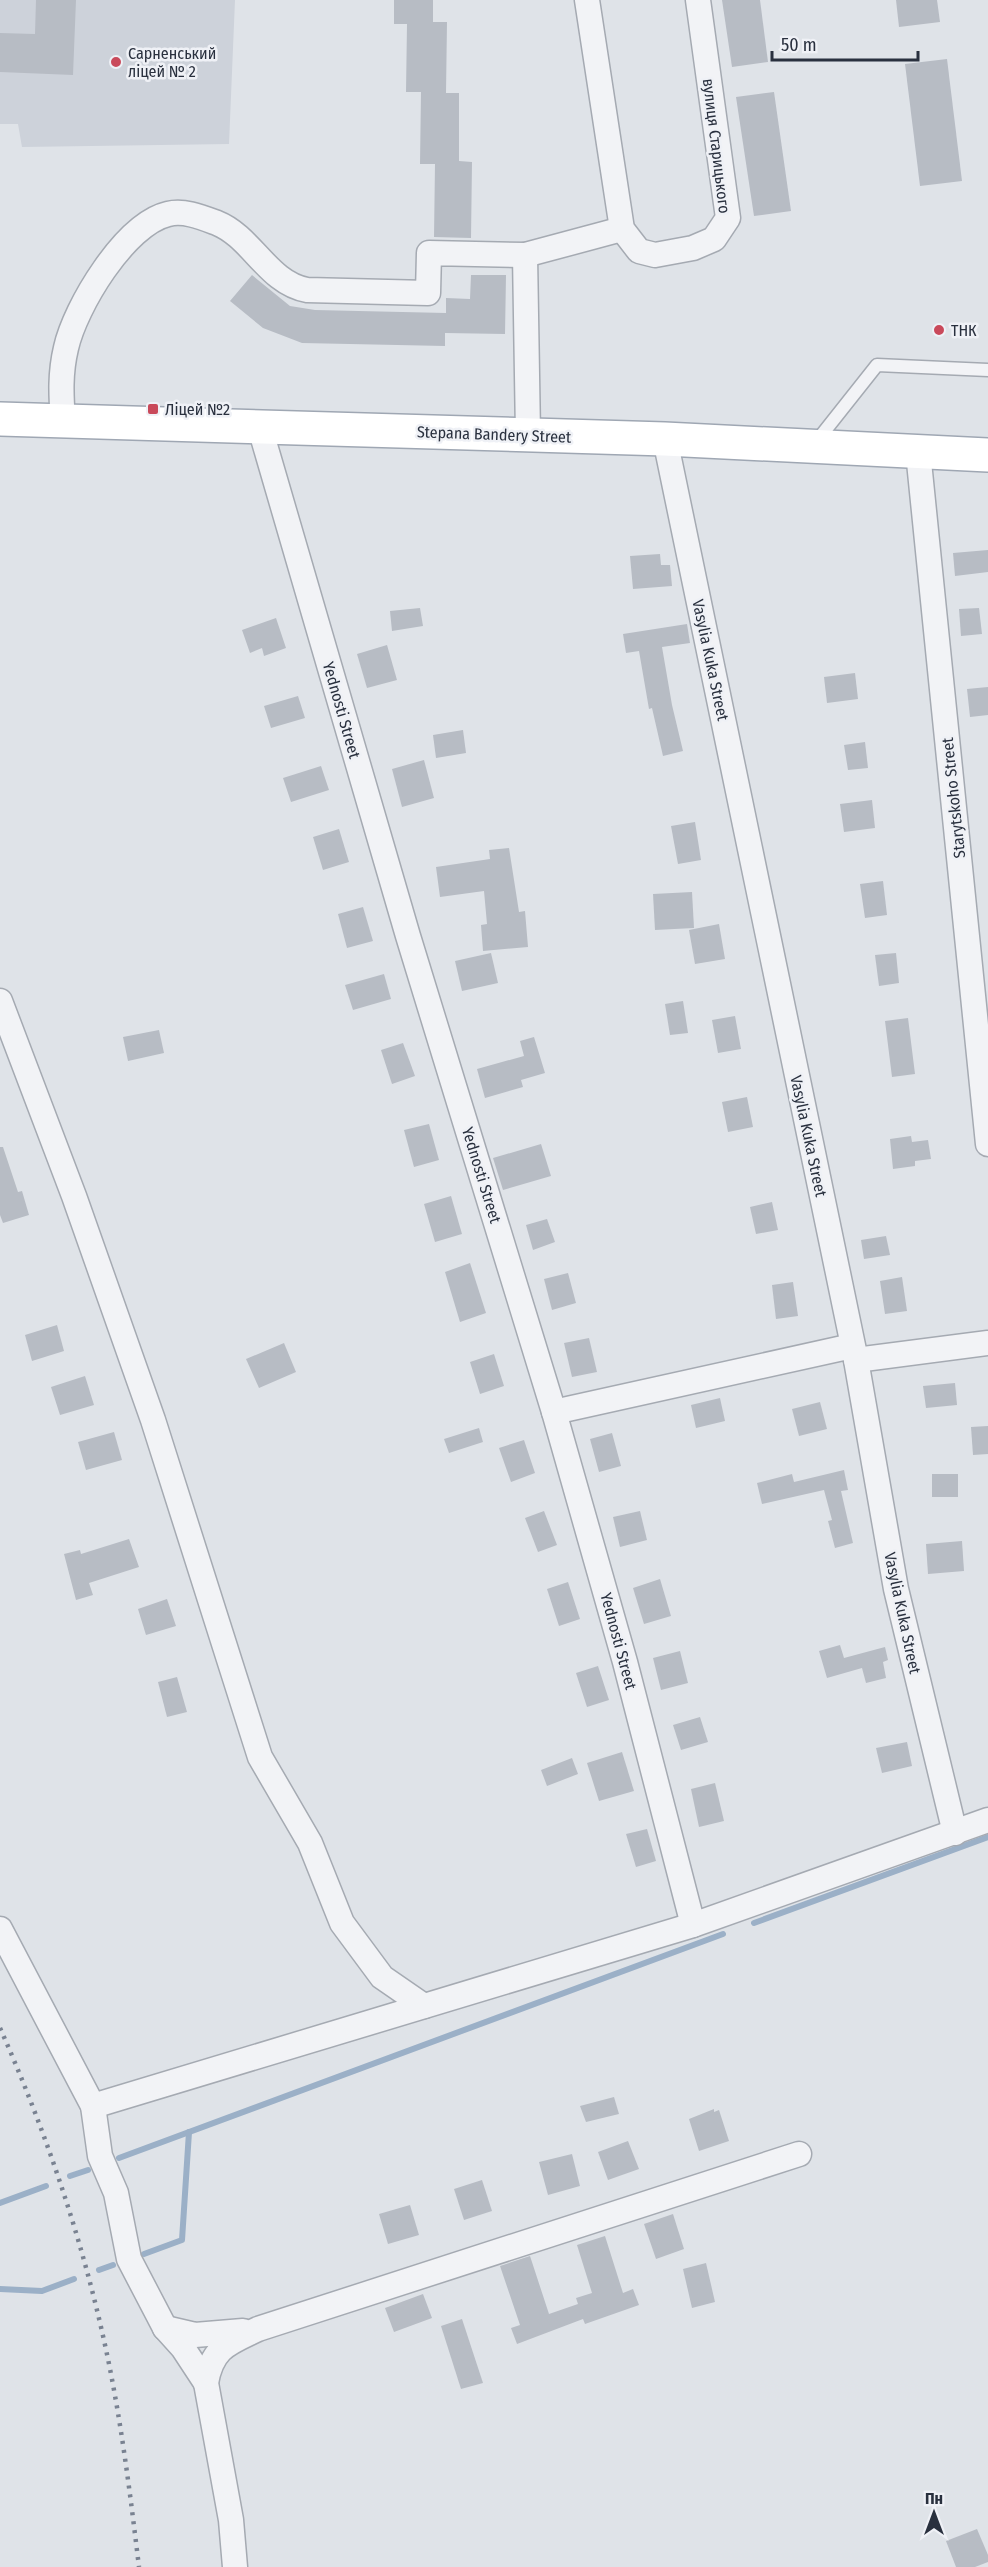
<svg xmlns="http://www.w3.org/2000/svg" width="988" height="2567" viewBox="0 0 988 2567" font-family="'Fira Sans Condensed',sans-serif">
<style>
.built{fill:#cdd2da}
.lines{fill:none;stroke-linecap:round;stroke-linejoin:round}
.stream{stroke:#9bb0c7;stroke-width:6}
.building{fill:#b7bcc4}
.lane-casing{stroke:#a5aab2;stroke-width:15}
.street-casing{stroke:#a5aab2;stroke-width:27}
.primary-casing{stroke:#9fa7b3;stroke-width:36}
.lane{stroke:#f2f3f6;stroke-width:12}
.street{stroke:#f2f3f6;stroke-width:24}
.primary{stroke:#fff;stroke-width:33}
.rail{stroke:#798291;stroke-width:4.5;stroke-dasharray:3 6;stroke-linecap:butt}
.poi-dot{fill:#c9495a;stroke:#eff1f6;stroke-width:2}
.labels{text-anchor:middle;stroke-width:5;stroke-linejoin:round;paint-order:stroke}
.poi-label{font-size:16px;fill:#29303e;stroke:#eff1f6;text-anchor:start}
.street-label{font-size:16px;fill:#29303e;stroke:#eff1f6}
</style>
<rect width="100%" height="100%" fill="#dfe3e8"/>
<polygon class="built" points="0,0 235,0 229,144 22,147 18,124 0,124"/>
<g class="lines">
<g class="stream">
<polyline points="754,1923 988,1837"/>
<polyline points="119,2158 723,1934"/>
<polyline points="70,2176 88,2170"/>
<polyline points="0,2203 46,2186"/>
<polyline points="144,2254 182,2240 189,2132"/>
<polyline points="99,2270 113,2265"/>
<polyline points="0,2289 42,2291 74,2279"/>
</g>
</g>
<g class="building">
<polygon points="36,0 76,0 73,75 0,72 0,33 35,34"/>
<polygon points="394,0 433,0 433,22 447,22 446,93 459,93 459,161 472,162 471,238 434,237 435,164 420,164 421,92 406,92 407,24 394,24"/>
<polygon points="722,0 760,0 768,62 732,67"/>
<polygon points="896,0 937,0 940,22 899,27"/>
<polygon points="947,59 962,181 920,186 905,64"/>
<polygon points="774,92 791,211 754,216 736,97"/>
<polygon points="252,275 290,306 315,310 446,313 446,298 470,299 471,275 506,275 505,334 445,333 445,346 302,343 263,328 230,301"/>
<polygon points="988,550 988,572 955,576 953,553"/>
<polygon points="660,554 661,565 670,565 672,586 633,589 630,556"/>
<polygon points="420,608 423,626 392,631 390,611"/>
<polygon points="979,608 982,634 961,636 959,609"/>
<polygon points="276,618 286,648 264,656 262,648 250,653 242,630"/>
<polygon points="687,624 690,643 662,647 672,705 683,751 663,756 652,708 649,709 639,651 626,653 623,634"/>
<polygon points="387,645 397,680 367,688 357,654"/>
<polygon points="855,673 858,699 827,703 824,677"/>
<polygon points="988,687 988,715 970,717 967,689"/>
<polygon points="298,696 305,718 271,728 264,706"/>
<polygon points="463,730 466,753 436,758 433,735"/>
<polygon points="865,742 868,768 848,770 844,745"/>
<polygon points="424,760 434,798 402,807 392,769"/>
<polygon points="321,766 329,790 291,802 283,778"/>
<polygon points="872,800 875,828 844,832 840,804"/>
<polygon points="695,822 701,860 678,864 671,826"/>
<polygon points="339,829 349,862 323,870 313,837"/>
<polygon points="509,848 519,912 525,911 528,947 483,951 481,925 487,924 484,891 440,897 436,867 490,859 489,850"/>
<polygon points="883,881 887,915 865,918 860,884"/>
<polygon points="692,892 694,928 655,930 653,894"/>
<polygon points="363,907 373,941 347,948 338,914"/>
<polygon points="719,924 725,959 695,964 689,930"/>
<polygon points="491,953 498,983 462,991 455,961"/>
<polygon points="896,953 899,983 879,986 875,955"/>
<polygon points="384,974 391,999 353,1010 345,985"/>
<polygon points="683,1001 688,1033 670,1035 665,1004"/>
<polygon points="735,1016 741,1049 718,1053 712,1020"/>
<polygon points="908,1018 915,1074 892,1077 885,1021"/>
<polygon points="159,1030 164,1053 128,1061 123,1037"/>
<polygon points="534,1037 545,1073 521,1080 523,1087 485,1098 477,1069 524,1056 520,1041"/>
<polygon points="403,1043 415,1076 392,1084 381,1050"/>
<polygon points="747,1097 753,1127 728,1132 722,1102"/>
<polygon points="429,1124 439,1160 414,1167 404,1130"/>
<polygon points="911,1136 912,1142 928,1140 931,1159 915,1161 915,1166 893,1169 890,1139"/>
<polygon points="541,1144 551,1176 503,1190 493,1158"/>
<polygon points="0,1147 3,1147 18,1192 22,1191 29,1215 3,1223 0,1215"/>
<polygon points="451,1196 462,1234 435,1242 424,1204"/>
<polygon points="772,1202 778,1230 756,1234 750,1207"/>
<polygon points="547,1219 555,1242 533,1250 526,1225"/>
<polygon points="886,1236 890,1255 864,1259 861,1240"/>
<polygon points="470,1263 486,1313 460,1322 445,1272"/>
<polygon points="568,1273 576,1303 552,1310 544,1279"/>
<polygon points="902,1277 907,1311 885,1314 880,1281"/>
<polygon points="793,1282 798,1316 776,1319 772,1285"/>
<polygon points="57,1325 64,1351 32,1361 25,1335"/>
<polygon points="589,1338 597,1372 572,1377 564,1343"/>
<polygon points="284,1343 296,1372 259,1388 246,1359"/>
<polygon points="494,1354 504,1386 480,1394 470,1362"/>
<polygon points="85,1376 94,1405 60,1415 51,1387"/>
<polygon points="955,1383 957,1405 926,1408 923,1386"/>
<polygon points="720,1398 725,1421 696,1428 691,1405"/>
<polygon points="820,1402 827,1429 799,1436 792,1409"/>
<polygon points="988,1426 988,1454 973,1455 971,1427"/>
<polygon points="479,1428 483,1442 449,1453 444,1439"/>
<polygon points="114,1432 122,1460 86,1470 78,1442"/>
<polygon points="612,1433 621,1466 599,1472 590,1439"/>
<polygon points="524,1440 535,1473 511,1482 499,1448"/>
<polygon points="844,1470 848,1490 841,1491 853,1543 835,1548 828,1521 832,1520 824,1490 762,1504 757,1483 792,1474 794,1482"/>
<rect x="932" y="1474" width="26" height="23"/>
<polygon points="544,1511 557,1545 538,1552 525,1518"/>
<polygon points="640,1511 647,1540 620,1547 613,1517"/>
<polygon points="129,1539 139,1567 89,1583 93,1595 76,1600 64,1554 80,1550 81,1554"/>
<polygon points="962,1541 964,1571 928,1574 926,1544"/>
<polygon points="660,1579 671,1616 644,1624 633,1588"/>
<polygon points="568,1582 580,1619 559,1626 547,1589"/>
<polygon points="167,1599 176,1626 146,1635 138,1609"/>
<polygon points="840,1645 844,1658 885,1647 888,1660 883,1662 886,1678 866,1683 862,1668 827,1678 819,1651"/>
<polygon points="680,1651 688,1683 661,1690 653,1658"/>
<polygon points="598,1666 609,1700 587,1707 576,1673"/>
<polygon points="177,1677 187,1712 167,1717 158,1682"/>
<polygon points="700,1717 708,1742 681,1750 673,1725"/>
<polygon points="907,1742 912,1766 882,1773 876,1748"/>
<polygon points="622,1752 634,1791 599,1801 587,1763"/>
<polygon points="572,1758 578,1774 547,1786 541,1770"/>
<polygon points="715,1783 724,1821 699,1827 691,1789"/>
<polygon points="647,1829 656,1861 636,1867 626,1834"/>
<polygon points="614,2097 619,2114 586,2122 580,2106"/>
<polygon points="714,2109 714,2112 719,2110 729,2141 699,2151 689,2119"/>
<polygon points="628,2141 639,2169 608,2180 598,2152"/>
<polygon points="572,2154 580,2186 548,2195 539,2162"/>
<polygon points="482,2180 492,2211 464,2220 454,2189"/>
<polygon points="410,2205 419,2235 388,2244 379,2214"/>
<polygon points="673,2214 684,2249 656,2259 644,2224"/>
<polygon points="605,2236 623,2293 633,2289 639,2305 585,2324 583,2319 517,2344 511,2328 520,2325 500,2266 530,2256 549,2314 578,2304 576,2298 592,2293 577,2245"/>
<polygon points="706,2263 715,2302 692,2308 683,2269"/>
<polygon points="423,2294 432,2318 394,2332 385,2308"/>
<polygon points="462,2319 483,2383 461,2389 441,2326"/>
<polygon points="977,2529 988,2555 988,2562 975,2567 956,2567 946,2541"/>
</g>
<g class="lines">
<defs>
<polyline id="lane" points="816,442 877,365 988,370"/>
<g id="street">
<polyline points="587,0 622,229 639,251 655,255 693,248 714,239 728,218 698,0"/>
<polyline points="525,255 528,435"/>
<path d="M63,421C61,395 60,373 66,348C75,307 125,224 168,214C184,210 201,217 217,223C252,237 268,283 307,290L428,293L429,253L525,255L622,229"/>
<polyline points="260,428 408,936 554,1412 625,1662 693,1925"/>
<polyline points="665,439 856,1360 896,1589 955,1833"/>
<polyline points="918,452 988,1144"/>
<polyline points="0,1001 74,1196 153,1420 260,1757 310,1843 342,1923 382,1977 424,2006"/>
<polyline points="856,1360 988,1343"/>
<polyline points="554,1412 852,1346"/>
<polyline points="0,1929 93,2106 100,2156 116,2193 129,2259 165,2328 183,2348 206,2383"/>
<polyline points="93,2106 693,1925 988,1820"/>
<polyline points="165,2328 195,2335 243,2331"/>
<path d="M235,2567L231,2520L206,2383C212,2347 229,2343 258,2329L799,2154"/>
</g>
<polyline id="primary" points="0,419 665,439 988,455"/>
</defs>
<use href="#lane" class="lane-casing"/>
<use href="#street" class="street-casing"/>
<use href="#primary" class="primary-casing"/>
<use href="#lane" class="lane"/>
<use href="#street" class="street"/>
<use href="#primary" class="primary"/>
<path class="rail" d="M0,2028C48,2136 87,2253 110,2369C123,2435 131,2501 139,2567"/>
</g>
<g class="poi-dot">
<circle cx="116" cy="62" r="6"/>
<circle cx="939" cy="330" r="6"/>
<rect x="147" y="403" width="12" height="12" rx="3"/>
</g>
<g class="labels">
<g class="poi-label">
<text x="128" y="59">Сарненський<tspan x="128" dy="18">ліцей № 2</tspan></text>
<text x="951" y="336">ТНК</text>
<text x="165" y="415">Ліцей №2</text>
</g>
<g class="street-label">
<text transform="translate(717 146) rotate(83)" y="6">вулиця Старицького</text>
<text transform="translate(494 434) rotate(2)" y="6">Stepana Bandery Street</text>
<text transform="translate(711 660) rotate(78)" y="6">Vasylia Kuka Street</text>
<text transform="translate(342 710) rotate(74)" y="6">Yednosti Street</text>
<text transform="translate(953 798) rotate(-96)" y="6">Starytskoho Street</text>
<text transform="translate(809 1136) rotate(78)" y="6">Vasylia Kuka Street</text>
<text transform="translate(482 1175) rotate(73)" y="6">Yednosti Street</text>
<text transform="translate(903 1613) rotate(78)" y="6">Vasylia Kuka Street</text>
<text transform="translate(619 1641) rotate(75)" y="6">Yednosti Street</text>
</g>
</g>
<g transform="translate(934 2513)" stroke="#eff1f6" stroke-width="4.5" paint-order="stroke">
<path d="M0-4.5L10 22L0 15L-10 22Z" fill="#29303e"/>
<text y="-9" font-size="16" font-weight="bold" text-anchor="middle" fill="#29303e">Пн</text>
</g>
<path d="M772 51v9h146v-9" fill="none" stroke="#29303e" stroke-width="3"/>
<text x="781" y="51" font-size="18" fill="#29303e" stroke="#eff1f6" stroke-width="4.5" paint-order="stroke">50 m</text>
</svg>
